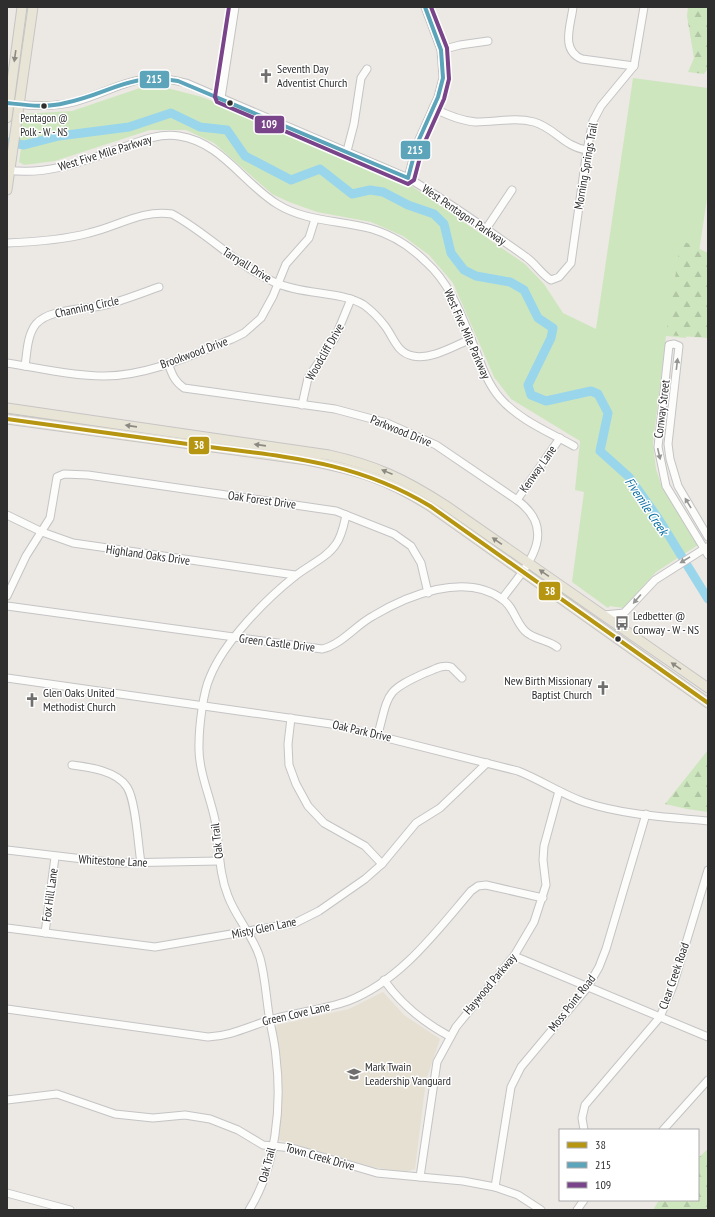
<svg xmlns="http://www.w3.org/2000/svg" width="715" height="1217" viewBox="0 0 715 1217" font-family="'PT Sans Narrow',sans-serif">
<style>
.education{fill:#e6e0d3}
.green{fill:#cee6be}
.forest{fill:url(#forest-firs)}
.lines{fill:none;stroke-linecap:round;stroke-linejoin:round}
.river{stroke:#99d6ec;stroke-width:9}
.minor-casing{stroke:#c5c4c5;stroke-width:9}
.major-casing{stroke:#c6c5c4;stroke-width:11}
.minor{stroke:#fcfcfb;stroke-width:7}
.major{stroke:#e8e4d6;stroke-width:9}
.bus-1-casing{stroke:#fff;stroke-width:7}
.bus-2-casing{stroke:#fff;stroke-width:7}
.bus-3-casing{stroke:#fff;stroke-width:7}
.bus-1{stroke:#b69510;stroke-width:4}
.bus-2{stroke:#5ca4b9;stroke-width:4}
.bus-3{stroke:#794489;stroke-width:4}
.oneway{fill:#8b8982}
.oneway2{fill:#959594}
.bus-dot{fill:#2e2e2e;stroke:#fff;stroke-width:1.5}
.labels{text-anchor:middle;stroke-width:3;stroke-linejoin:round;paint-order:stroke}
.bus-label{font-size:11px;fill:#2e2e2e;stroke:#fff}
.poi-label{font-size:12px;fill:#2e2e2e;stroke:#fff;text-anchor:start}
.street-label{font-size:12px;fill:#2e2e2e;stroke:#fff}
.water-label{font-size:13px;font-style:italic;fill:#0d6fa3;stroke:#fff}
.line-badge{stroke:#fff;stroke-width:1.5}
.badge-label{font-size:11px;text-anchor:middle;font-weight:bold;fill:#fff}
</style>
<defs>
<pattern id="forest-firs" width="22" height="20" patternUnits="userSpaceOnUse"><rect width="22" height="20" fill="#cee6be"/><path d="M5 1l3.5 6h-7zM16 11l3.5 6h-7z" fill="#b1c6a4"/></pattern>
</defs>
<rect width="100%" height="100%" fill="#ece8e4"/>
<polygon class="education" points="383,992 404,1015 440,1039 426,1080 415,1169 405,1172 372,1167 279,1140 282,1081 276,1030 277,1025 349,1009"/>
<polygon class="green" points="633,78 708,88 708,192 686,338 666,336 653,443 656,469 661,484 698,545 656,572 623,608 610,606 608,608 572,582 584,492 575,490 580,441 511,399 494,377 453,283 429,255 403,236 371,222 317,212 289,202 272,194 214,143 186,130 150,130 55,161 24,165 19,162 22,141 17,142 21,114 72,111 140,88 167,88 202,97 397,176 525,264 544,284 563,313 596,329"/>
<g class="forest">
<polygon points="688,7 708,7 708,68 704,74 688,72 694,58 687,16"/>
<polygon points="681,240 708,253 708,338 666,335"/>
<polygon points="708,750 708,812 687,809 665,804"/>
<polygon points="708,1149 708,1210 653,1210 659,1200 698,1200 698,1158"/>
</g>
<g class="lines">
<polyline class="river" points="7,142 24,145 59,136 129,127 171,113 200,127 227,130 245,156 291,180 320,169 352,194 370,190 383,192 408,205 434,214 444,224 451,253 464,270 476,276 510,282 524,290 538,318 553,328 551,338 528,385 531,395 546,401 591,391 598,394 608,413 600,451 629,477 658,518 708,599"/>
<defs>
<g id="minor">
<path d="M573,7C571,25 560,50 582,59L634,66"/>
<polyline points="441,50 460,45 488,41"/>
<polyline points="221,98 235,7"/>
<path d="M15,104C34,106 55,107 74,102C118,90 136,69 186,83L408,178C449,202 488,230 526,257C535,263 542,275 551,280L559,277L571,263L587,150L593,121L601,106L634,66L644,7"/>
<path d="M433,108C447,115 461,121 476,122C496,122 515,117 534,122C555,128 564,147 587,150"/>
<polyline points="347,151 354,124 361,78 367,69"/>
<path d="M7,170C47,176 84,161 121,148C140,141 158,133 179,136C221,142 243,183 277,204C306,222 340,220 372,229C392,235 411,247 426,262C452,285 463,320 476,351C482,367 488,384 500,398C519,420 549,432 574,446"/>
<polyline points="408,178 417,144 438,97 443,78 441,50 425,7"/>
<polyline points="486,229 512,190"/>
<path d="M7,243C34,242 63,240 89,233C116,227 143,209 172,214C209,234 237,266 276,283C303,295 341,291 364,305C372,311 379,318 385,326C394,338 397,353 413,356C431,360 454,346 471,339"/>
<path d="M7,363C39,368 72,376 104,376C148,376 192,355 232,339L244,333L261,318L273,296L286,264L309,238L315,219"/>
<path d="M168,363C172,374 174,381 184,388L335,409L387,423L436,445L517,500C561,532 525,568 502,599"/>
<path d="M25,366C27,353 27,335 36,324C50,308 86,310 106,305C124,300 142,293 159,287"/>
<polyline points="302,405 308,378 335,338 351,299"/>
<polyline points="517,500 560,438"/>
<polyline points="7,515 42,532 73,543 295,575"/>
<polyline points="708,537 678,486 670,459 668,444 679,346 674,344 669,345 658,447 666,486 708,555"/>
<polyline points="7,596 26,556 50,518 57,477 64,474 88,475 336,511 394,534 411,546 421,563 428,593"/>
<path d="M7,606L322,649C341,645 356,625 373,616C408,595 465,572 502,599C514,607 515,621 525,631C534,640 547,639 557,647"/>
<polyline points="604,615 624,613 655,580 707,547"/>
<path d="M7,678L331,724L518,771C541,780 561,794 584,802C623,815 667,817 708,821"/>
<polyline points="291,718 288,744 289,765 296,784 308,806 324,823 365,846 382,864"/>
<path d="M378,734C389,693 385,691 425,673C434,670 442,664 451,667L462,678"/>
<path d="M72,765C89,767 117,771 127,787C136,801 138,845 141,863"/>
<polyline points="7,850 117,863 219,861"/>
<polyline points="7,928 155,947 295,923 319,911 365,879 382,864 416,823 440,808 487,763"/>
<polyline points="45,933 55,857"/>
<polyline points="514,956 708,1037"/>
<path d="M384,980C401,1004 423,1022 449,1036"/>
<path d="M7,1009L208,1037C233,1036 253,1024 277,1018C301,1012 325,1009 348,1001C400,981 436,932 471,891L478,886L486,885L543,898"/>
<polyline points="7,1100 57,1094 115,1114 153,1118 185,1115 210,1119 238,1130 263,1145 292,1148 377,1173 463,1181 495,1187 518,1195 541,1210"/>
<polyline points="584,1130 582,1118 585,1105 660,1017 673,986 708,870"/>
<polyline points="663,1130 708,1080"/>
<polyline points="420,1177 437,1062 456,1027 514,956 534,922 546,885 543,860 544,846 559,791"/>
<polyline points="495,1187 511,1087 521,1067 587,988 599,967 606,949 646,814"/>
<polyline points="7,1193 70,1210"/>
<path d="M249,1210C276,1167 282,1106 276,1057C275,1042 271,1029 269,1015C266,996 265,976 260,958C253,935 236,918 228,896C218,871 220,846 215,820C210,796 198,770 199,745C199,727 203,692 210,677C224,642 265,600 294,577C307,566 327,558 336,544C342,536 344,524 346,515"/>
<polyline points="577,1210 584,1200"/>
</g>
<g id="major">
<polyline points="7,118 22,7"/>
<polyline points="7,190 33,7"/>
<path d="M7,408L329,455C375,465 405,479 445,505L708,688"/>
<path d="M7,419L307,460C357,470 386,478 430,506L708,703"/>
</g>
</defs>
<use href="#minor" class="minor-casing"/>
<use href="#major" class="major-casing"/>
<use href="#minor" class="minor"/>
<use href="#major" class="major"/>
<defs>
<path id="bus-1" d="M7,419C72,428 137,437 202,446C286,457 355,461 430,506L708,703"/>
<path id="bus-2" d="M7,103C26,105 46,108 65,103C110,94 129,72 178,81L408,178L417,144L438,97L443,78L441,50L425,7"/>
<polyline id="bus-3" points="229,7 215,97 217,102 408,184 414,180 423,146 444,99 449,79 447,48 431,7"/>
</defs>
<use href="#bus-1" class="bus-1-casing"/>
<use href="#bus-2" class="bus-2-casing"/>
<use href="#bus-3" class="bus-3-casing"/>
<use href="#bus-1" class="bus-1"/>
<use href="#bus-2" class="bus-2"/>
<use href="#bus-3" class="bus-3"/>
</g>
<defs><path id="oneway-solid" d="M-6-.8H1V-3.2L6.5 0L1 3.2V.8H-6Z"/></defs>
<g class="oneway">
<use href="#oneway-solid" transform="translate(15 56) rotate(98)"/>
<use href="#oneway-solid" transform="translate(131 426) rotate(-172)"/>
<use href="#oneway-solid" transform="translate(260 445) rotate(-172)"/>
<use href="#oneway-solid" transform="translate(387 472) rotate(-158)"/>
<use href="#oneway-solid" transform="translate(497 541) rotate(-145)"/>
<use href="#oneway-solid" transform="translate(544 573) rotate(-145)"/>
<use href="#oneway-solid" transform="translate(676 666) rotate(-146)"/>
</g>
<g class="oneway2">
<use href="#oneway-solid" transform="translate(677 364) rotate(-83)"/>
<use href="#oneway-solid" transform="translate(659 454) rotate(77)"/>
<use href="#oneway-solid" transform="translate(688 503) rotate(-121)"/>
<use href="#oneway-solid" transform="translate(685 560) rotate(149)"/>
<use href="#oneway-solid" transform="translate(637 599) rotate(131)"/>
</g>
<defs>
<symbol id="church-bare" viewBox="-9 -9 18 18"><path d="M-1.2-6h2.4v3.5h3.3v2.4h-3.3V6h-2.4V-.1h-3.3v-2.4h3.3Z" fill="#706f6e" stroke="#fff" stroke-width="2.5" paint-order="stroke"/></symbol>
<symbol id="bus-bare" viewBox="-9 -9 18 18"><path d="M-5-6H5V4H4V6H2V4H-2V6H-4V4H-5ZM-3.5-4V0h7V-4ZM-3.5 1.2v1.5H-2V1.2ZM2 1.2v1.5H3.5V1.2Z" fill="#706f6e" stroke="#fff" stroke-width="2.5" paint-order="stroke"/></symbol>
<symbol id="school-bare" viewBox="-9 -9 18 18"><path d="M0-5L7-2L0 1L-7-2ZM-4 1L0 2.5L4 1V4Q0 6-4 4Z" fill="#706f6e" stroke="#fff" stroke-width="2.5" paint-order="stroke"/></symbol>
</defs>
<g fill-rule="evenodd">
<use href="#church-bare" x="256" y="66" width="20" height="20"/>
<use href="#bus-bare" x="612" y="613" width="20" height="20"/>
<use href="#church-bare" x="593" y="678" width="20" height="20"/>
<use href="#church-bare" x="22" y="690" width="20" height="20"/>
<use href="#school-bare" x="344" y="1064" width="20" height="20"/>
</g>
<g class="bus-dot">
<circle cx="230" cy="103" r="3.5"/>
<circle cx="44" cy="106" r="3.5"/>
<circle cx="618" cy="639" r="3.5"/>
</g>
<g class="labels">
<g class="bus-label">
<text x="44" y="122">Pentagon @<tspan x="44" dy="14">Polk - W - NS</tspan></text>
</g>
<g class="poi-label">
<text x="277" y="73">Seventh Day<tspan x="277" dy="14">Adventist Church</tspan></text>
<text x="633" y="620">Ledbetter @<tspan x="633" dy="14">Conway - W - NS</tspan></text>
<text x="592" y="685" text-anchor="end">New Birth Missionary<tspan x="592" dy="14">Baptist Church</tspan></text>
<text x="43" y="697">Glen Oaks United<tspan x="43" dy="14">Methodist Church</tspan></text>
<text x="365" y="1071">Mark Twain<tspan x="365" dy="14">Leadership Vanguard</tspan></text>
</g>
<g class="street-label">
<text transform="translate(105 153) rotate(-17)" y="4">West Five Mile Parkway</text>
<text transform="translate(586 166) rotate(-80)" y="4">Morning Springs Trail</text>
<text transform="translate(464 215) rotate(34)" y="4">West Pentagon Parkway</text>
<text transform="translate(247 265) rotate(32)" y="4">Tarryall Drive</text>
<text transform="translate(87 307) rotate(-12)" y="4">Channing Circle</text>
<text transform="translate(467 334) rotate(66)" y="4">West Five Mile Parkway</text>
<text transform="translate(325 352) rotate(-60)" y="4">Woodcliff Drive</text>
<text transform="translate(194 353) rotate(-20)" y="4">Brookwood Drive</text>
<text transform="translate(662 409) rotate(-83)" y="4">Conway Street</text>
<text transform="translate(401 431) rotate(22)" y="4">Parkwood Drive</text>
<text transform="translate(538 469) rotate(-55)" y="4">Kenway Lane</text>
<text transform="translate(262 500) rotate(8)" y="4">Oak Forest Drive</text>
<text transform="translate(148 555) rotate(8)" y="4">Highland Oaks Drive</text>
<text transform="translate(277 643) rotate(7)" y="4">Green Castle Drive</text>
<text transform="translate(362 731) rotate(13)" y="4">Oak Park Drive</text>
<text transform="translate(217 841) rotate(-97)" y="4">Oak Trail</text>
<text transform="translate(113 861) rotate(3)" y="4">Whitestone Lane</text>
<text transform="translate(50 895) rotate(-82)" y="4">Fox Hill Lane</text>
<text transform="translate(264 928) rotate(-12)" y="4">Misty Glen Lane</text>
<text transform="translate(674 976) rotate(-71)" y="4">Clear Creek Road</text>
<text transform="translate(490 984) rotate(-50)" y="4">Haywood Parkway</text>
<text transform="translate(572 1003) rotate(-52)" y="4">Moss Point Road</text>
<text transform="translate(296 1014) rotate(-13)" y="4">Green Cove Lane</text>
<text transform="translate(320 1157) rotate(16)" y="4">Town Creek Drive</text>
<text transform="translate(267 1165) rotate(-75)" y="4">Oak Trail</text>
</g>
<g class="water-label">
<text transform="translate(647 506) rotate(56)" y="5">Fivemile Creek</text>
</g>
</g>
<g class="line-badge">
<rect x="139" y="70" width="31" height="19" rx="4" fill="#5ca4b9"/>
<rect x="254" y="115" width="31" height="19" rx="4" fill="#794489"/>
<rect x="400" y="140" width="31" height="20" rx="4" fill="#5ca4b9"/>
<rect x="188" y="436" width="22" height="19" rx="4" fill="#b69510"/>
<rect x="538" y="581" width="23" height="20" rx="4" fill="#b69510"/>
</g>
<g class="badge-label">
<text x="154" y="83">215</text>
<text x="269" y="128">109</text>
<text x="415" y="154">215</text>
<text x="199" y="449">38</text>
<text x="550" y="595">38</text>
</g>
<rect width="715" height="1217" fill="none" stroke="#2e2e2e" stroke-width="16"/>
<rect x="559" y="1129" width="140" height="72" fill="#ffffff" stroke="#ababab"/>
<rect x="567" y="1142" width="20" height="6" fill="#b69510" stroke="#ababab"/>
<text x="595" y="1149" font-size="12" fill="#2e2e2e">38</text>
<rect x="567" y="1162" width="20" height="6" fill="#5ca4b9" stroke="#ababab"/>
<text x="595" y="1169" font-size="12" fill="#2e2e2e">215</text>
<rect x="567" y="1182" width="20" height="6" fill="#794489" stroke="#ababab"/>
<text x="595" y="1189" font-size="12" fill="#2e2e2e">109</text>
</svg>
